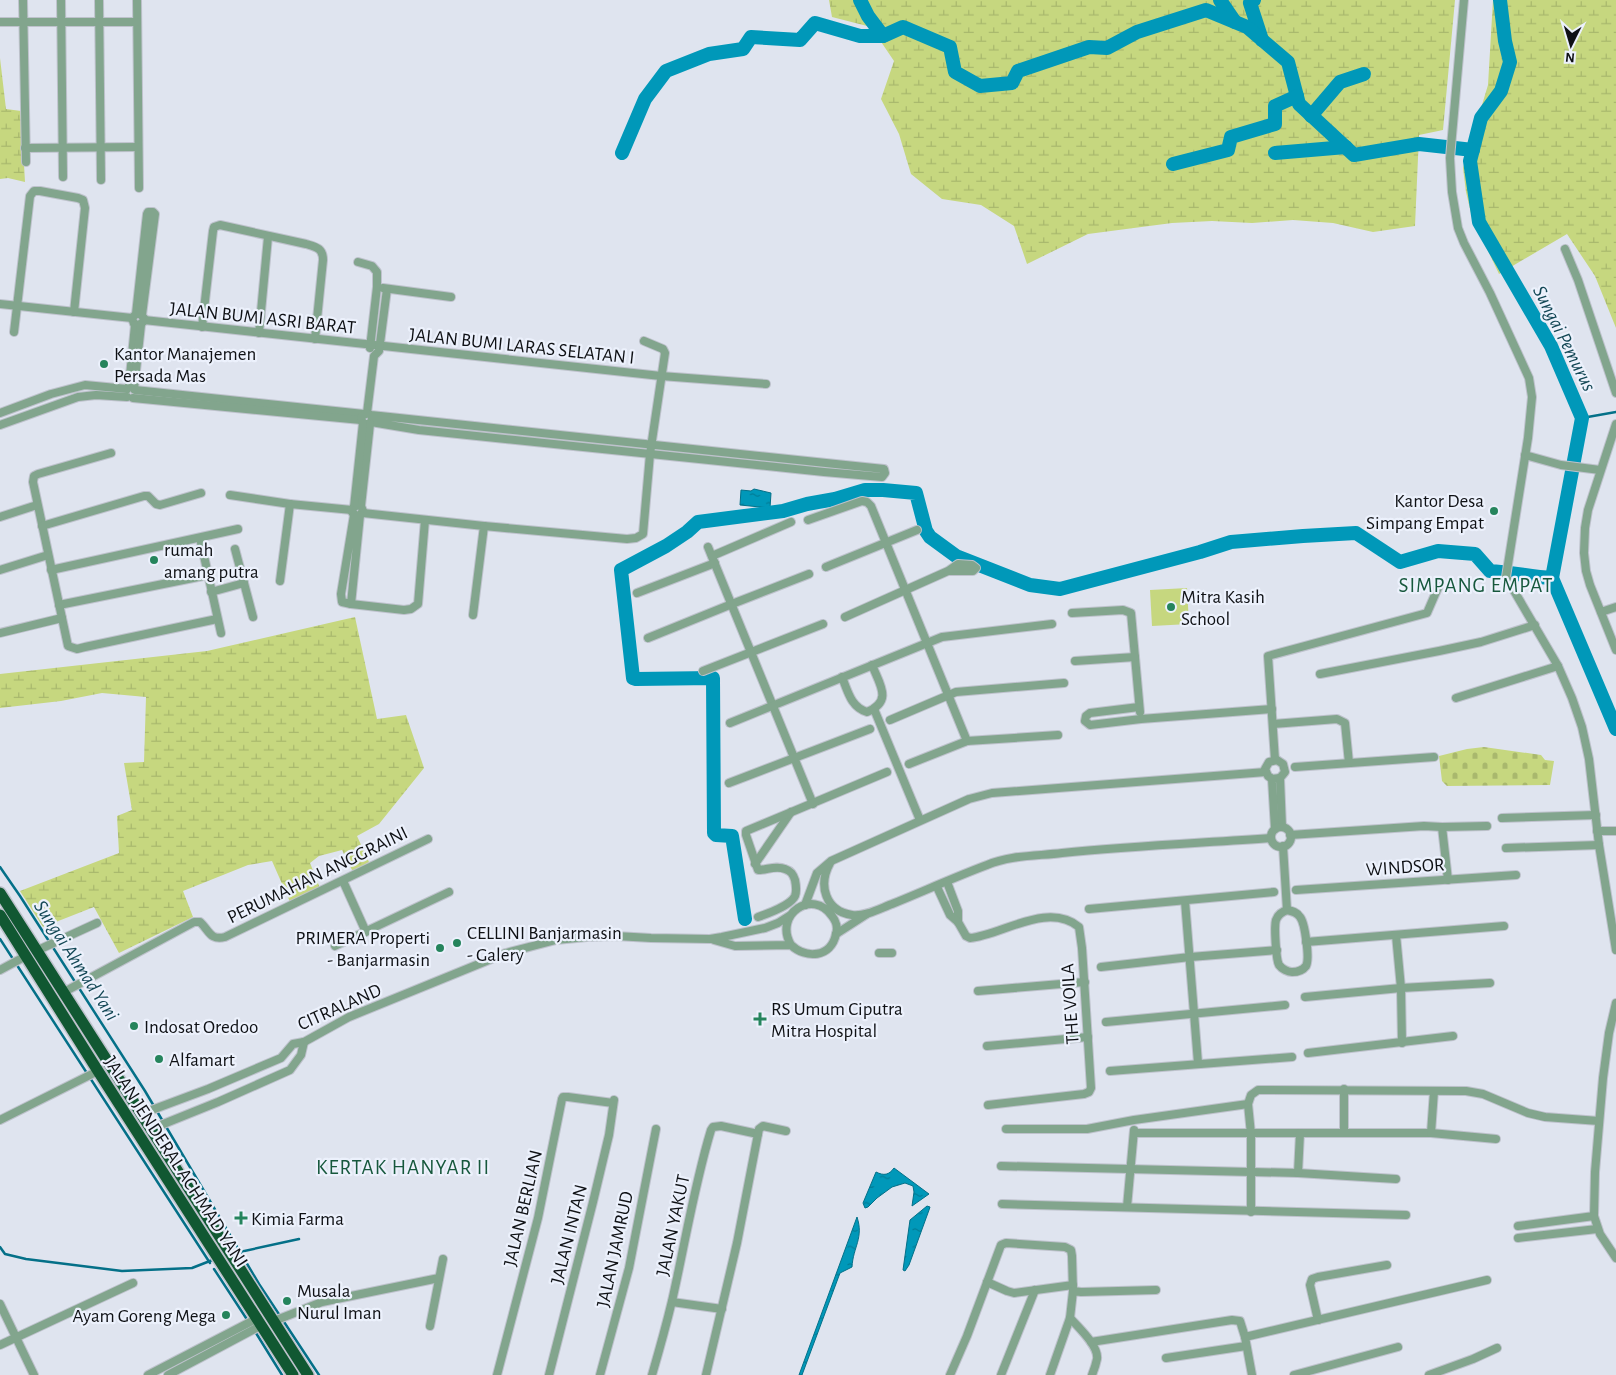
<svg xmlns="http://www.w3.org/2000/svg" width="1616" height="1375" viewBox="0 0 1616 1375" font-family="'Alegreya Sans',sans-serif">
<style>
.wetland{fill:url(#wetland-marsh)}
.cemetery{fill:url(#cemetery-stones)}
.pitch{fill:#c6d77f}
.water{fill:url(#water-ripples);stroke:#047088}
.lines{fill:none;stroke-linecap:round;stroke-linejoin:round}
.stream{stroke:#047088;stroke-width:2.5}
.river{stroke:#0098b9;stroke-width:14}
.minor-casing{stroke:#bec2cc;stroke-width:10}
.highway-casing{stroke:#bec2cc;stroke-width:14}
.minor{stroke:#82a58d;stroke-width:8}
.highway{stroke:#115832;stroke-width:11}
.poi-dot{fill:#25845c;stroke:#ecf1fc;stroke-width:2}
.labels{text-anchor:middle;stroke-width:4.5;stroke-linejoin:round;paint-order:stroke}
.street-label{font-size:19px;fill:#0f1115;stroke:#ecf1fc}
.poi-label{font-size:19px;fill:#0f1115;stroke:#ecf1fc;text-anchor:start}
.water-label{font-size:20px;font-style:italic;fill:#134755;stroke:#ecf1fc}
.quarter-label{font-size:21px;letter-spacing:1px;fill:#17583d;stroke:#ecf1fc}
</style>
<defs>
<pattern id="wetland-marsh" width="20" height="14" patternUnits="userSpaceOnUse" patternTransform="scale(1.25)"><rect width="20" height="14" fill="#c6d77f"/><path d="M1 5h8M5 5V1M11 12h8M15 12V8" fill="none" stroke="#a9b86d"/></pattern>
<pattern id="cemetery-stones" width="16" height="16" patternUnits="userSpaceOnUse" patternTransform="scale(1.25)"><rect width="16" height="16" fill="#c6d77f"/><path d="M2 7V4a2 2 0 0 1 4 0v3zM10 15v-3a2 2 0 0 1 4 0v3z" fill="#a9b86d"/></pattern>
<pattern id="water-ripples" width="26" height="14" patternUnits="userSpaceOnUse" patternTransform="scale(1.25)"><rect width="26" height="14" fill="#0098b9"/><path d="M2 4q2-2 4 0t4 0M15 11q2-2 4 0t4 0" fill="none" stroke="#017b95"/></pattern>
</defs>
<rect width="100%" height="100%" fill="#dfe4ef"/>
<g class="wetland">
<polygon points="829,0 1455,0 1443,130 1419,135 1415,226 1373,232 1333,223 1293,220 1252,223 1212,221 1172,223 1088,234 1027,264 1014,226 981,205 942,199 911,174 899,134 881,99 894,61 871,27 832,17"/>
<polygon points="1493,0 1616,0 1616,328 1595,276 1567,234 1499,274 1472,217 1466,192 1463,168 1488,85"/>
<polygon points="0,58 6,109 21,111 25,182 8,178 0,179"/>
<polygon points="355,617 377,719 406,715 424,768 379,824 357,836 369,862 353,872 342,850 319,856 310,863 320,888 290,902 272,861 248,865 183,891 193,917 119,953 94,907 43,927 20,891 119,853 117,816 132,810 124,763 144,762 146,697 102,693 61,701 0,708 0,674 207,651"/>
</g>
<polygon class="cemetery" points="1484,747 1541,755 1545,760 1554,761 1550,785 1447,786 1442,781 1439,756 1467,749"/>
<polygon class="pitch" points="1187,588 1189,624 1152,626 1150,590"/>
<g class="water">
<polygon points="754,489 771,493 770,508 740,505 741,490 751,491"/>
<path d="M894,1168L929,1194L912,1206L914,1192L913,1186L905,1183L892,1187L877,1198L868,1207L865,1208L863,1203L876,1172C884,1176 889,1175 894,1168Z"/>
<polygon points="927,1206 930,1207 929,1210 909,1265 905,1271 903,1270 910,1220"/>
<path d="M857,1217C864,1238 853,1247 852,1267L840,1273L802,1375H799Z"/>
</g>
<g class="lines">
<g class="stream">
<polyline points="1582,418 1616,412"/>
<polyline points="0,867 20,896 145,1091 259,1284 319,1375"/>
<polyline points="0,939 210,1263"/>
<polyline points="0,1247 5,1254 26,1259 122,1271 192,1268 215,1259"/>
<polyline points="235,1253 299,1239"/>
<polyline points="214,1269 248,1321"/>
<polyline points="256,1333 282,1375"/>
</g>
<g class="river">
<polyline points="860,0 868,16 883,36"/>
<polyline points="1220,0 1235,22"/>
<polyline points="1254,0 1250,3 1262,40"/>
<polyline points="1500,0 1505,41 1510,62 1501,91 1481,118 1470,161 1479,222 1551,346 1582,418 1552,578 1616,729"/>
<polyline points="1311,116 1340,82 1364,74"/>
<polyline points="622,153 645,99 666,71 709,54 743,49 751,37 800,40 815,23 860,36 883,36 903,27 950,47 955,72 980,86 1012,83 1018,71 1089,47 1107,48 1137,32 1206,10 1247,27 1288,62 1299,104 1354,155 1419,144 1473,150"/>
<polyline points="1275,153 1346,147"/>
<polyline points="1173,164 1228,150 1231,137 1275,124 1275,106 1297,96"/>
<path d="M745,919L732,836L716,835L714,833L713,678L636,679L633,678L621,570L666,546L687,532L698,522L783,511L807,504L835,499L865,490H883L916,493L926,531L930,537L956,556L1030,585L1060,589L1200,552L1231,542L1303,536L1356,533L1400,562L1438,551L1475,554L1490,571C1511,572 1531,577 1552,578"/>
</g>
<defs>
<g id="minor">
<polyline points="23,0 26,162"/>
<polyline points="61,0 63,177"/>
<polyline points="99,0 101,180"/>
<polyline points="137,0 139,188"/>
<polyline points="1464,0 1450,158 1452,192 1458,228 1464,243 1490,293 1529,378 1532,397 1528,438 1506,577 1558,666 1572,698 1582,727 1589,759 1599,845 1616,950"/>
<polyline points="0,22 137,22"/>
<polyline points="25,148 138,147"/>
<polyline points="1565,249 1578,280 1616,393"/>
<polyline points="358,262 372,266 377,272 377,287 370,348"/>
<polyline points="383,288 451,297"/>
<polyline points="0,304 132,318"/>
<polyline points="136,314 140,314 144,318 143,322 139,325 134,324 132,318 136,314 147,214 148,212 153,212 155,214 142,315"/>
<polyline points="144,320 661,376 766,384"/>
<path d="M202,327L213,231L214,227L220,225L306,244C316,247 323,248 323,260L315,339"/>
<polyline points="14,332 30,196 34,191 40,191 78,198 83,200 85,208 74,312"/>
<polyline points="259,333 268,237"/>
<polyline points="129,386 135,325"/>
<polyline points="134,389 141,325"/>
<polyline points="135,390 364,414"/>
<polyline points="133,398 361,420"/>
<polyline points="0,413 51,394 85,385 127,389"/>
<polyline points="367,413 374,356 379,351 387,289"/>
<polyline points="371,415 372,419 370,424 365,424 362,422 361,417 367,413 371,415 826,463 884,469 885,473 882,477 824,472 419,430 371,422"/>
<polyline points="1616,424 1588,510 1585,528 1584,553 1586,571 1590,585 1616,650"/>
<polyline points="0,425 78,397 96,395 127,397"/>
<polyline points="111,453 38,474 34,476 33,482 68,646 77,649 85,647 217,619"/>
<polyline points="1525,455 1561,465 1600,470"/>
<polyline points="230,495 290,504"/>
<polyline points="361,506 357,505 353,508 352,512 355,516 360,515 363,511 361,506 370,424"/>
<polyline points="354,507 363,423"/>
<polyline points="363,513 484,526 473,615"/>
<polyline points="354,515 341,594 342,602 351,604 360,515"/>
<polyline points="0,517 37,505"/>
<polyline points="808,520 862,501 867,502 871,506 967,741"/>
<polyline points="42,526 144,496 148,496 156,504 160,505 201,493"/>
<polyline points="484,526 627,539 636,538 643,534 650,454 665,353 663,349 644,341"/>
<polyline points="200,538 221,633"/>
<polyline points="708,547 813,804"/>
<polyline points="235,549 253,617"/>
<polyline points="712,556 791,522"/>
<polyline points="826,567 917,530"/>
<polyline points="0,570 48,555"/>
<polyline points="51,570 238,529"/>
<polyline points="280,581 290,504 352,510"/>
<polyline points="211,592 244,583"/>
<polyline points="637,593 715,563"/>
<polyline points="351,604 404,610 411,609 418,604 425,520"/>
<polyline points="59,605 208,575"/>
<polyline points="1601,612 1616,607"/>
<polyline points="1072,613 1123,610 1131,613 1140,712"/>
<polyline points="845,617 948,571 958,564 972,565 976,568 973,571 948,571"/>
<polyline points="0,633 62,618"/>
<polyline points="648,638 732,604 809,574"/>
<polyline points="1075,661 1135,657"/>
<polyline points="703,671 823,624"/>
<polyline points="1320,674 1439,651 1481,642 1535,625"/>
<path d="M842,677C848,692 851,707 867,712C893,701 880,685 872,665"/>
<polyline points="1456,698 1558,666"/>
<polyline points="1139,707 1090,713 1086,716 1085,721 1090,725 1141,719 1272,709"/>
<polyline points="874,709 920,820"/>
<polyline points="890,720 956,692 1064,683"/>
<polyline points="730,723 942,637 1052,624"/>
<polyline points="1273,724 1337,719 1345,723 1349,763"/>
<polyline points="1275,760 1268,656 1427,613 1440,583"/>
<polyline points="909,764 967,741 1058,735"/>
<polyline points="1295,767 1434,757"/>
<polyline points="1280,778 1282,827"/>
<polyline points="1272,779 1280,778 1285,772 1283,764 1277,760 1269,762 1265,769 1268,776 1272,779 1275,829"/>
<polyline points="729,783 870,729"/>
<polyline points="1502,818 1596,815"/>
<polyline points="1442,827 1448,880"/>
<circle cx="1281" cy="837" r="10"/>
<polyline points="1597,831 1616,831"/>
<polyline points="1290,835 1424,826 1442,827 1487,826"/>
<polyline points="1283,846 1287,910"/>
<polyline points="1506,848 1599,845"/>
<path d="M830,863C818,885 825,911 852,915C865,917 881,908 892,904C924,891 955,877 987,865C1010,855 1038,856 1062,853C1132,846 1201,843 1271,838"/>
<polyline points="755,864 791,812"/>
<polyline points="343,881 366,932"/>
<polyline points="947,882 958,911 958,922"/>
<path d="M937,887L950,915L958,922L966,936L970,938C1002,935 1048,901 1079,927L1082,948L1091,1088L1089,1092L1084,1094L988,1105"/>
<polyline points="1296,890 1516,875"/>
<polyline points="1185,901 1198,1063"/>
<polyline points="805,905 817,873 831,861 969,799 992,793 1266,772"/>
<polyline points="1089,909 1274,892"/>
<path d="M1287,910C1292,911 1297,912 1300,917C1305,923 1310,959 1306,966C1303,970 1297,972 1292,972C1288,972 1282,969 1279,965C1276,960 1274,926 1276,920C1278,914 1282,912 1287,910Z"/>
<path d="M758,917C767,914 791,905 795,896C797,891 796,885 795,880C793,874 791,871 785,869C776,865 767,870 758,870L746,835V831L887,772"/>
<polyline points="836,934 867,914"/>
<polyline points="1396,935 1401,988 1402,1043"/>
<path d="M714,940L735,946L791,945C806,959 831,958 836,934C838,928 836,921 832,916C813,888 773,914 791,945"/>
<polyline points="1306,942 1504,926"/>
<polyline points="335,946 449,892"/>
<polyline points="36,951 97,923"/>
<polyline points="879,953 892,953"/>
<polyline points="1101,967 1190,957 1277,950"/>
<polyline points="0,970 26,956"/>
<polyline points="978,991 1085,982"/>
<path d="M64,992L194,922H200C209,930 210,941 225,937L428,839"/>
<polyline points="1305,997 1401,988 1490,983"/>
<polyline points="1616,1003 1609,1033 1603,1078 1595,1172 1594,1216 1600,1234 1616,1258"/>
<polyline points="1106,1022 1285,1005"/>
<polyline points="987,1046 1088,1037"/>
<polyline points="1308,1053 1453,1036"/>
<polyline points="1110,1071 1292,1057"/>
<polyline points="141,1114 208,1089 281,1058 293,1044 304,1042 349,1017 506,953 556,940 587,937 616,936 651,938 710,939 722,937 765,928 778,923 789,916"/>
<polyline points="0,1120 98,1071"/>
<polyline points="151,1129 218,1102 290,1070 301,1055 304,1042"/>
<polyline points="1006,1129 1087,1129 1134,1120 1248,1104"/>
<polyline points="1344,1132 1344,1089"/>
<polyline points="1134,1133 1431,1133 1434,1091"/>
<polyline points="1431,1133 1496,1139"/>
<polyline points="1001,1166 1298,1173 1396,1179"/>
<polyline points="1298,1173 1300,1133"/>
<polyline points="1002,1204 1406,1215"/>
<polyline points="1127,1207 1134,1130"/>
<polyline points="1251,1212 1251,1134 1248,1104 1251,1095 1258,1090 1466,1091 1483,1094 1528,1113 1545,1117 1599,1121"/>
<polyline points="1518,1226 1594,1216"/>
<polyline points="1518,1238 1597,1229"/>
<polyline points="987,1282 1007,1291 1014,1293 1073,1285"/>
<polyline points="672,1302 722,1309"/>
<polyline points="0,1304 34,1375"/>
<path d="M1070,1318C1078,1327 1099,1346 1097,1359C1096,1364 1094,1370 1092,1375"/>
<polyline points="1318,1320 1310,1285 1312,1279 1318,1277 1387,1265"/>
<polyline points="274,1321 322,1302 439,1278"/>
<polyline points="430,1326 443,1259"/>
<polyline points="1091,1342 1232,1320 1240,1321 1245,1337"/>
<polyline points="0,1345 133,1283"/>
<polyline points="1166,1358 1246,1346"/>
<polyline points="148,1375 258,1318"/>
<polyline points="168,1375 262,1325"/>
<polyline points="497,1375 538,1218 562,1099 563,1097 568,1097 613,1103"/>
<polyline points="549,1375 593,1202 609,1135 614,1100"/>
<polyline points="600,1375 629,1268 656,1129"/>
<path d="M652,1375C659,1351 666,1326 672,1301C685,1244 694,1186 711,1130L713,1127L721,1126L758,1134"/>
<polyline points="706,1375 737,1243 759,1129 763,1126 786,1131"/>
<polyline points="950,1375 967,1336 1001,1245 1006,1243 1065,1247 1071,1250 1072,1256 1073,1291"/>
<polyline points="1001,1375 1035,1290"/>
<polyline points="1050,1375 1070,1318 1073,1291 1081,1292 1156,1290"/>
<polyline points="1252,1375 1245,1337 1487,1280"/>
<polyline points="1294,1375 1398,1347"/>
<polyline points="1429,1375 1473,1359 1497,1348"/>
</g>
<g id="highway">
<polyline points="0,893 308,1375"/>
<polyline points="0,915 98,1071 293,1375"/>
</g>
</defs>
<use href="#minor" class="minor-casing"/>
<use href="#highway" class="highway-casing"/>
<use href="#minor" class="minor"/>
<use href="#highway" class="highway"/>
</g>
<g class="poi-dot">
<circle cx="104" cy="364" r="5"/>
<circle cx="1494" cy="511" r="5"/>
<circle cx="154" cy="560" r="5"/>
<circle cx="1171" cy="607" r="5"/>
<circle cx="457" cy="943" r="5"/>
<circle cx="440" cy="948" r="5"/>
<path d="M757.5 1011.5h5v5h5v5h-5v5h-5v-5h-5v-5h5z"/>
<circle cx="134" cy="1026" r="5"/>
<circle cx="159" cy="1059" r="5"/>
<path d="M238.5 1210.5h5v5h5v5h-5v5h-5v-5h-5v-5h5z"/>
<circle cx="287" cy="1301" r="5"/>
<circle cx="226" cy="1315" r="5"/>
</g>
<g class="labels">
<g class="street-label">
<text transform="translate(263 317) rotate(6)" y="7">JALAN BUMI ASRI BARAT</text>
<text transform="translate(522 345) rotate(6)" y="7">JALAN BUMI LARAS SELATAN I</text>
<text transform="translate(1405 866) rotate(-4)" y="7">WINDSOR</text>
<text transform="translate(317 874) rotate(-26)" y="7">PERUMAHAN ANGGRAINI</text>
<text transform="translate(1069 1004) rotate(-94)" y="7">THE VOILA</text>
<text transform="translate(339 1006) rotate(-24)" y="7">CITRALAND</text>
<text transform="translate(177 1161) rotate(57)" y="7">JALAN JENDERAL ACHMAD YANI</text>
<text transform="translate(522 1208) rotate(-77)" y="7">JALAN BERLIAN</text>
<text transform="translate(672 1225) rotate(-78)" y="7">JALAN YAKUT</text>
<text transform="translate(568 1234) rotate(-76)" y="7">JALAN INTAN</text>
<text transform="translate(614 1249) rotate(-78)" y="7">JALAN JAMRUD</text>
</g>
<g class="poi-label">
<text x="114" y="360">Kantor Manajemen<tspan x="114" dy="22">Persada Mas</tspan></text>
<text x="1484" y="507" text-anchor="end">Kantor Desa<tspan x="1484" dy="22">Simpang Empat</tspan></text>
<text x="164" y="556">rumah<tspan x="164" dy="22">amang putra</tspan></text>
<text x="1181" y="603">Mitra Kasih<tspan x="1181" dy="22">School</tspan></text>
<text x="467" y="939">CELLINI Banjarmasin<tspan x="467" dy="22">- Galery</tspan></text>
<text x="430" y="944" text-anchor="end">PRIMERA Properti<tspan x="430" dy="22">- Banjarmasin</tspan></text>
<text x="771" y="1015">RS Umum Ciputra<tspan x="771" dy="22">Mitra Hospital</tspan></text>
<text x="144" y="1033">Indosat Oredoo</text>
<text x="169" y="1066">Alfamart</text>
<text x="251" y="1225">Kimia Farma</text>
<text x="297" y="1297">Musala<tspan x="297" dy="22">Nurul Iman</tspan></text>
<text x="216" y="1322" text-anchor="end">Ayam Goreng Mega</text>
</g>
<g class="water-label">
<text transform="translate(1565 338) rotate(63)" y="7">Sungai Pemurus</text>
<text transform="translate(77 960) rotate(57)" y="7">Sungai Ahmad Yani</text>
</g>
<g class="quarter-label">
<text x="1476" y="592">SIMPANG EMPAT</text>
<text x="403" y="1174">KERTAK HANYAR II</text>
</g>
</g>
<g transform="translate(1571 45) rotate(185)" stroke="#ecf1fc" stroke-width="4" paint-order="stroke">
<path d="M0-4L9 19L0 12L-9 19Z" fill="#0f1115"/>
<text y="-8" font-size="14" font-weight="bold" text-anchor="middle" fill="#0f1115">N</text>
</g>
</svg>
